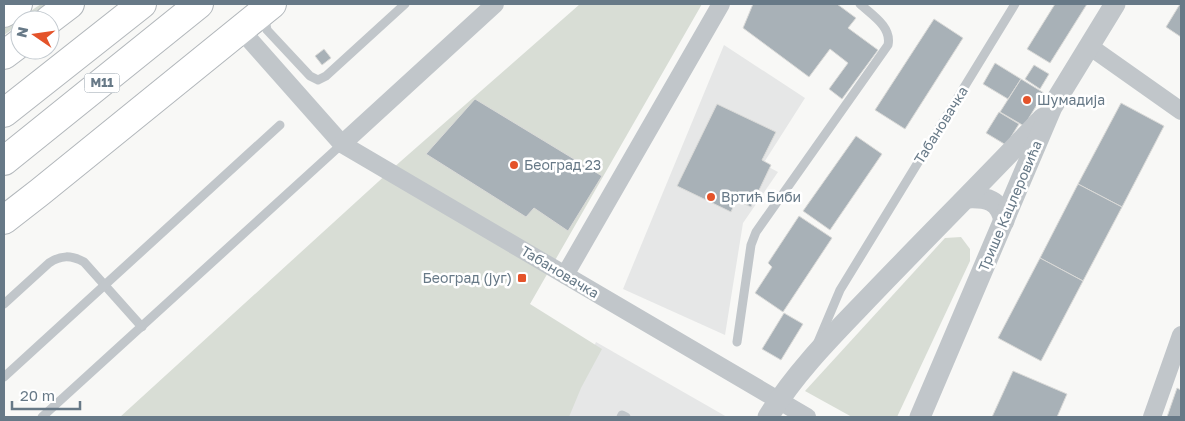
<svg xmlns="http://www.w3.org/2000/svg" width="1185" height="421" viewBox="0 0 1185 421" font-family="'Golos Text',sans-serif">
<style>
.built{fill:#e6e7e7}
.green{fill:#d8ddd5}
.building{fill:#a8b1b7;stroke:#dadad8}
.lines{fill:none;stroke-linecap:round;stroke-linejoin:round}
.trunk-casing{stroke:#b2b7bb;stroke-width:30}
.service{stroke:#c1c6ca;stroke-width:9}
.minor{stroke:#c1c6ca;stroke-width:18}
.tertiary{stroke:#c1c6ca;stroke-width:21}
.trunk{stroke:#fff;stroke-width:28}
.poi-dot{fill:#e4532a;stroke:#fff;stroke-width:2}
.labels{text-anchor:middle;stroke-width:5;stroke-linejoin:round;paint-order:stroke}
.shield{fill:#fff;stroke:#95a1ab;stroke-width:1}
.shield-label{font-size:12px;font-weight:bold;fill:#677987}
.poi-label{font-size:14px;fill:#677987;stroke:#fff;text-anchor:start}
.street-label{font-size:14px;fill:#677987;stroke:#fff}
</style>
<rect width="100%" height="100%" fill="#f8f8f6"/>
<g class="built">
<polygon points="724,45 805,98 763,164 778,172 743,223 725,335 623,289"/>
<polygon points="596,342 727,417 558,417"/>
</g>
<g class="green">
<polygon points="41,4 47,4 25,20 20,20 20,24 4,35 4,29"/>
<polygon points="580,4 702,4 530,304 602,349 581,388 569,417 120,417 401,161"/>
<polygon points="961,237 970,249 970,261 897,417 852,417 805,391 945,238"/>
</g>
<g class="building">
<polygon points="753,4 837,4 856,18 848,28 878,50 842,99 829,89 848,63 830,49 809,77 743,28"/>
<polygon points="1055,4 1087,4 1050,63 1027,49"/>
<polygon points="1180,4 1181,4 1181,37 1166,27"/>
<polygon points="934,19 963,38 905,129 875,110"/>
<polygon points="324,49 331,58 322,65 315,56"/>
<polygon points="995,63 1021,79 1008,99 983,84"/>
<polygon points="1034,65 1049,74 1040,89 1025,79"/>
<polygon points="1021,79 1044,93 1024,126 1000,112"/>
<polygon points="475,99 602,176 568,231 534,208 526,217 426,154"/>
<polygon points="1121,103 1164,126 1122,207 1078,184"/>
<polygon points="717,104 776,132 762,160 771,165 751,207 736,200 731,212 677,186"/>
<polygon points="999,112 1019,124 1006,145 986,133"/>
<polygon points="856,136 882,154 830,230 803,211"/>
<polygon points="1078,184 1122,207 1083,281 1040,258"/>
<polygon points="799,216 832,238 783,312 755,293 772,267 768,263"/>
<polygon points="1040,258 1083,281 1041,361 998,338"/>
<polygon points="784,313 803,324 781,360 762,349"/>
<polygon points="1013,371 1067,394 1057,417 992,417"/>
<polygon points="1177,388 1181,390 1181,417 1167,417"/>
</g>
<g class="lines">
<defs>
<g id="trunk">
<polyline points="4,13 18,4"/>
<polyline points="49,20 70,4"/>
<polyline points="4,55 20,43"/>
<polyline points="4,113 142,4"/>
<polyline points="4,161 199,4"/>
<polyline points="4,220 40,192 272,4"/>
</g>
</defs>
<use href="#trunk" class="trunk-casing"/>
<g class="service">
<polyline points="266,16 265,20 267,30 310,76 318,80 326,76 405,4"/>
<path d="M4,304L49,263C61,255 71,255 84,262L142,327"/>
<path d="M737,342L751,245L756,232L888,45C892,27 872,15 860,4"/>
<polyline points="818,342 840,290 1015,4"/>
<polyline points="4,377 280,125"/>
<polyline points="42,417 342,144"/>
<polyline points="621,417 622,415 626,417"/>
</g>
<g class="minor">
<polyline points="241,30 342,144 807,417"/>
<polyline points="1089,46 1181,111"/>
<polyline points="342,144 495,4"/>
<polyline points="565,275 721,4"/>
<polyline points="1152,417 1181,335"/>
</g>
<g class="tertiary">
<path d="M967,198C987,197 1000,200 1004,221"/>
<path d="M768,417C798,368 839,329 879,287C933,231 989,175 1043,118"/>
<polyline points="920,417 1052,107 1115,4"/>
</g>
<use href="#trunk" class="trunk"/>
</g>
<g class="poi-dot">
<circle cx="1027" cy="100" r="5"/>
<circle cx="514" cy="165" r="5"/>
<circle cx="711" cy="197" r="5"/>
<rect x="517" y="273" width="10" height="10" rx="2.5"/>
</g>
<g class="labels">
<rect class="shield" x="84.5" y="73.5" width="35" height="19" rx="4"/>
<g class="shield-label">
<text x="102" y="87">M11</text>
</g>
<g class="poi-label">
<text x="1037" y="105">Шумадија</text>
<text x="524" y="170">Београд 23</text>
<text x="721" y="202">Вртић Биби</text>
<text x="512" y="283" text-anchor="end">Београд (југ)</text>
</g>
<g class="street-label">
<text transform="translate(941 125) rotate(-58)" y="5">Табановачка</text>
<text transform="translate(1010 206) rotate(-67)" y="5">Трише Кацлеровића</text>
<text transform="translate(560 272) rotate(31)" y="5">Табановачка</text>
</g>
</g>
<rect width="1185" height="421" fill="none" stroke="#677987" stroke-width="10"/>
<g transform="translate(35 35) rotate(283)"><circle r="24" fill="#ffffff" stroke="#c2c9cf"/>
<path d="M0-4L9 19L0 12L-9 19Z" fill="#e4532a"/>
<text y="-8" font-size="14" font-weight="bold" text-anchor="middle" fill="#677987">N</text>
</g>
<path d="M12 401v8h68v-8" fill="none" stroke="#677987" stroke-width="2.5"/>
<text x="20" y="401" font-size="15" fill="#677987" stroke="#ffffff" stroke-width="4" paint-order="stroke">20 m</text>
</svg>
